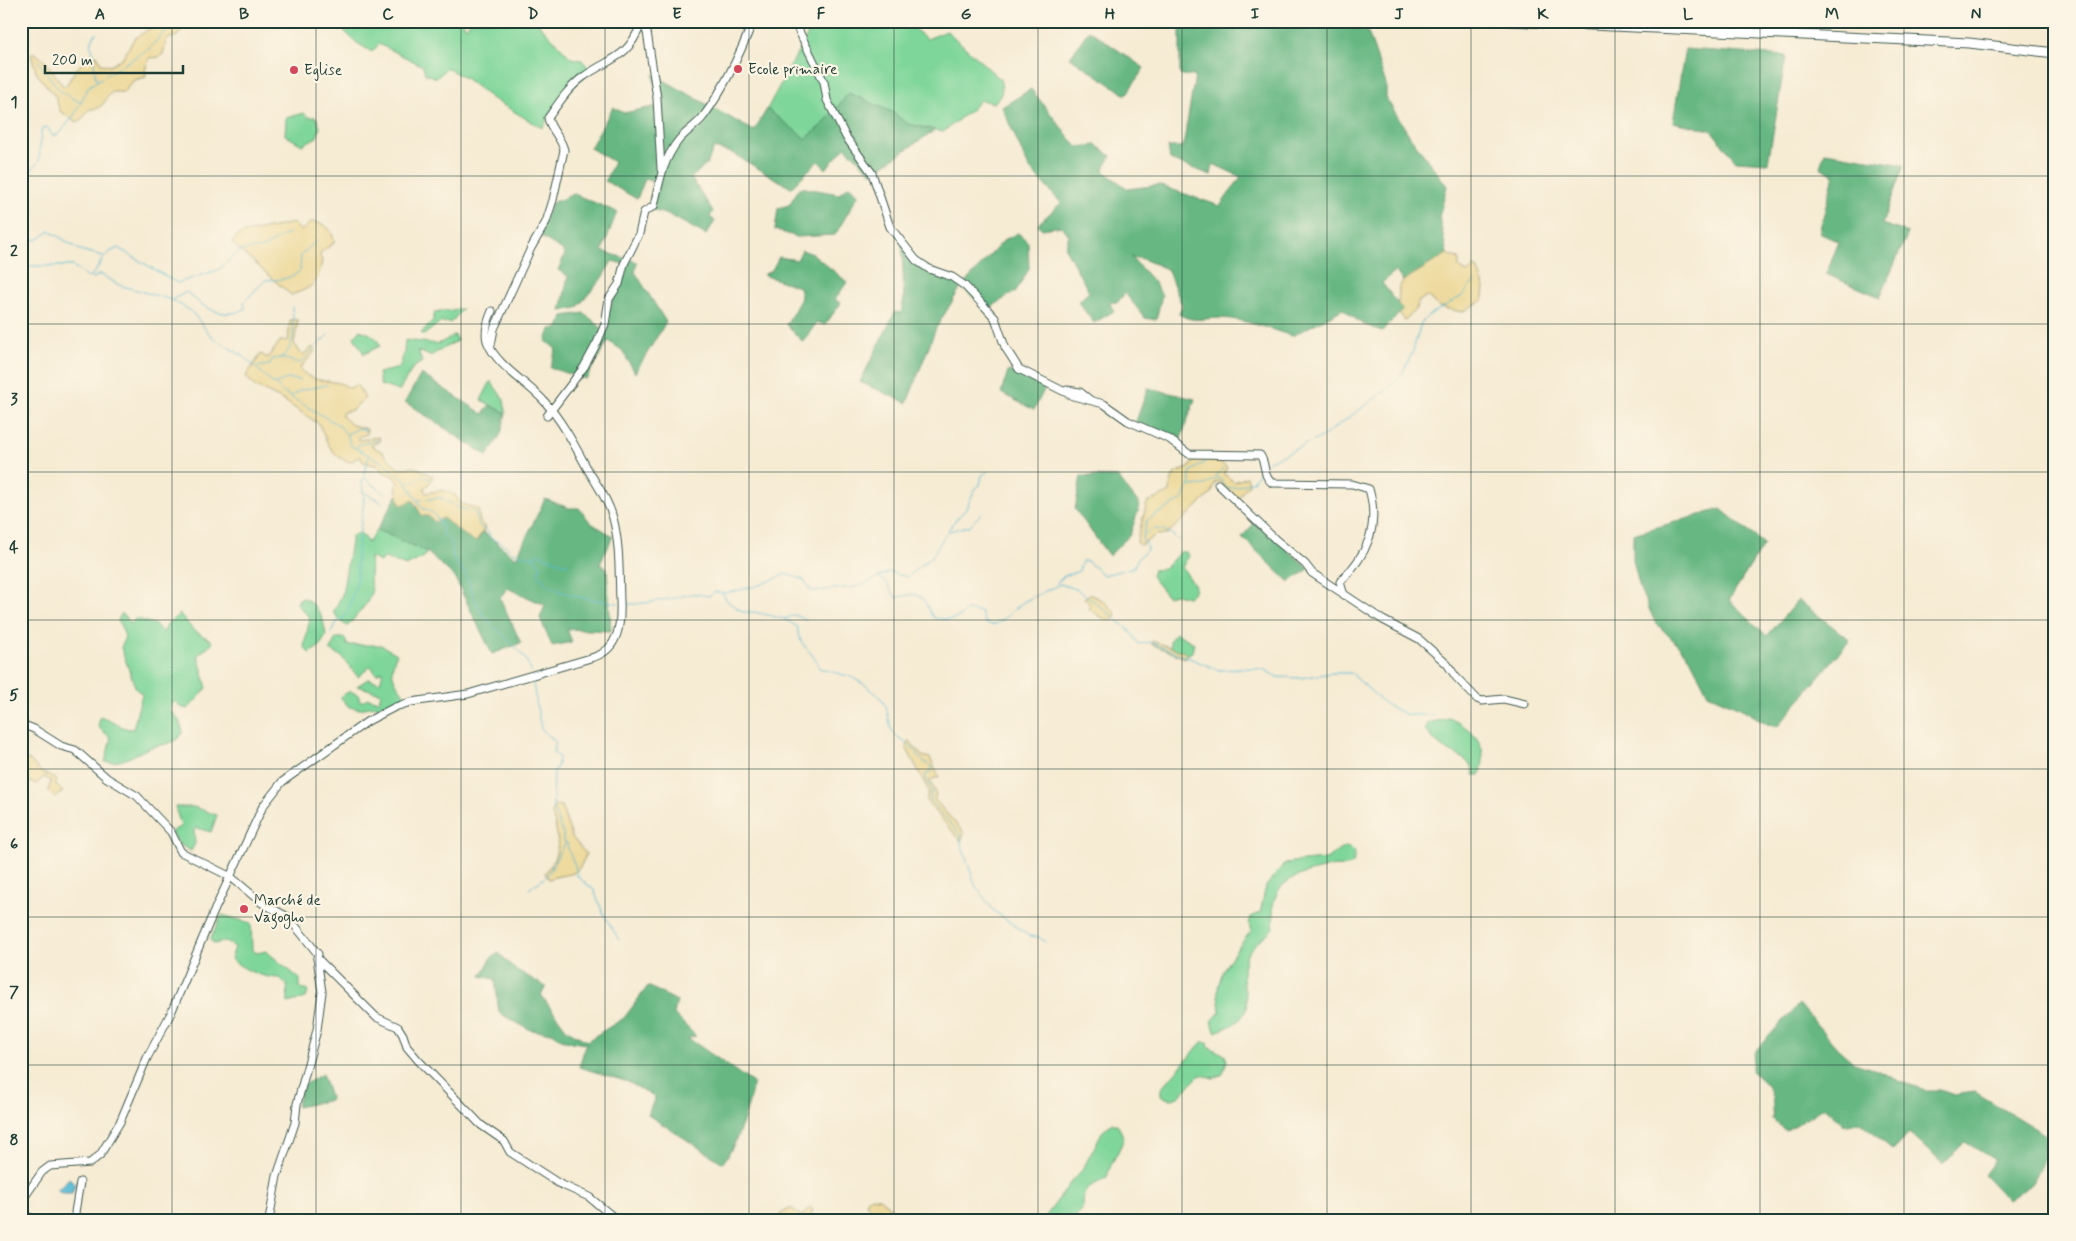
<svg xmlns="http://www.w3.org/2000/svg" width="2076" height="1241" viewBox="0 0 2076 1241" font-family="Mynerve,sans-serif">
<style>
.green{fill:#7ed69a;stroke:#4e8a67}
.forest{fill:#66b782;stroke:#427a5b}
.sand{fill:#eeda9e;stroke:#868c69}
.water{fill:#58bbd6;stroke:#3c7c85}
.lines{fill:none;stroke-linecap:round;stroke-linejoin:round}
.stream{stroke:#58bbd6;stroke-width:1}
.minor-casing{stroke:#3f574c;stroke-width:9}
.major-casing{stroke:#3f574c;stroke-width:11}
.minor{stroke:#fff;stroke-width:7}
.major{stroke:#fff;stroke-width:9}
.grid{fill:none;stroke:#1f3d34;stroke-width:1;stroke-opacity:0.55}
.poi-dot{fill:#d1495b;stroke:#fcf5e5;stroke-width:2}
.labels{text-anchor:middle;stroke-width:4.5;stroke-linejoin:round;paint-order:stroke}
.poi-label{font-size:15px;fill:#1f3d34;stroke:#fcf5e5;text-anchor:start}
.neatline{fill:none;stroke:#1f3d34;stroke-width:2}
.grid-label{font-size:16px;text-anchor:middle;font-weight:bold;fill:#1f3d34}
</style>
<rect width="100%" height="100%" fill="#fcf5e5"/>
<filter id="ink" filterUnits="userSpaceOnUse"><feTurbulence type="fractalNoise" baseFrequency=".02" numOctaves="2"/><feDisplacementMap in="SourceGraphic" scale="10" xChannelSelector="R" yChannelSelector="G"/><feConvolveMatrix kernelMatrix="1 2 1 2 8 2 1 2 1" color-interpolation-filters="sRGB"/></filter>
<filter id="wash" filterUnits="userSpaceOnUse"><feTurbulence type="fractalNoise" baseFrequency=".0096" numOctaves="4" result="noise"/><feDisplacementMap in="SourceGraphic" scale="20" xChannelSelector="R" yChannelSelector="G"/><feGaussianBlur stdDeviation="1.12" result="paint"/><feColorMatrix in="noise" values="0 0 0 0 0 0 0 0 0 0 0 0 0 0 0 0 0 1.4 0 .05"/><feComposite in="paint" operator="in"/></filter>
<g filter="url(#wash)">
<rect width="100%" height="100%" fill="#f6ebd3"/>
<g class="green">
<path d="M345,21H462L466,27L471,21H536L571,58L582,60L592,72C571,83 555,108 542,128L491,98L465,78L446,68L437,78L425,74L423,66L379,44L372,52L357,43L344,31Z"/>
<path d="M815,21H904L927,39L947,31L1000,79C1003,90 1003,95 994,103L980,100L972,109L943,132L908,124L892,112L849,93L825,122L806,140L767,109Z"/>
<polygon points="304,113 308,117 316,117 320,127 317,137 302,145 285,135 286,118"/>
<polygon points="462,309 452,322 439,323 424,335 421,333 433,320 435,312"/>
<path d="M360,330C369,333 377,336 380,346L364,354L354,337Z"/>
<polygon points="455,335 457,341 430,356 418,351 422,362 413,368 399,391 380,385 378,373 399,368 404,353 405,340 438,344"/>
<polygon points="491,381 504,400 506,413 481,400"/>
<path d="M377,530L427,552L424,557L406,566L385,558L380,562L370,557C372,568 368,578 372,590L367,603L348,626L342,623L333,612L342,595L352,536L356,534L363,535L368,543Z"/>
<polygon points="1180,552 1186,552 1189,556 1182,567 1195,586 1194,592 1188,597 1176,594 1167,596 1151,576 1153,570 1164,569"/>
<path d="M304,598C319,606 324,619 326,636L319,647L309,653L304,647L310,618L297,604L299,599Z"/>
<path d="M122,613L131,624L136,618L156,625L163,633L168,623L180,614L194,631L211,640L212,644L198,655L207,688L188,709L180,707L174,701L170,710L179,720L183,732C174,746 164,743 149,748C131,755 127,763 105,762L111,738L98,727L100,717C113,720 120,729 133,729L142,694L136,689L121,648L125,636L118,620Z"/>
<polygon points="1176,633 1194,643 1192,652 1187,655 1170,648 1170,640"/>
<path d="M336,638H345L347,645H381L397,654C387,673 395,683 408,698L382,708L375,706L359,709L349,707L340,697L350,691L358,695L361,702L368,698L379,701L381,693L357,686L368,679L380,682L383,671L376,674L371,666L358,677L341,656L330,650Z"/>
<path d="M1449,718C1474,729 1490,746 1480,775H1474C1473,759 1454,755 1442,747C1435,742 1430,736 1425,729L1428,723Z"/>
<polygon points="175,807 194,807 217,815 211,832 196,828 194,830 195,844 191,851 177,843 171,832 181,826"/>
<path d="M1344,847L1351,848L1355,852L1353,864C1346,868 1338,865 1330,867C1310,873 1283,875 1275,898C1271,908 1275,918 1273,928C1264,939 1249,945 1245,960C1235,995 1269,1014 1215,1032L1212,1021L1220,1012C1220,1004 1217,995 1218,988C1222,965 1237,950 1251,931L1249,924L1251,917L1260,913L1266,886L1283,865L1292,862L1326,859Z"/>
<path d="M222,915L251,923L252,950L257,953L266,951L300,979V988L309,990L306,998L288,1003L287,985L280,978C262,978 244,970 231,959L235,947L225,941L215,944L210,940Z"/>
<path d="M1202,1042H1208L1209,1047L1225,1055L1227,1060L1223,1074L1214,1078L1201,1075C1187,1083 1179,1109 1161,1095V1089Z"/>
<path d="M1112,1123L1118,1126L1124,1137C1120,1152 1110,1162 1107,1178L1089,1187L1084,1194L1083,1207L1073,1220H1043L1071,1182L1083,1169L1102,1132Z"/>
</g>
<g class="forest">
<path d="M1180,21C1242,21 1308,16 1368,32L1386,84V98L1411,138L1447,186L1439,217L1447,254L1403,281L1395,271L1382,283L1403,310L1382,331L1362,324L1343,309L1292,336C1269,329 1245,319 1220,318C1205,318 1192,323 1179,314L1182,305L1167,269L1143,259L1131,257L1153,281L1162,295L1156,320L1145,318L1125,293L1117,303L1112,302L1110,304L1114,311L1094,323L1078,302L1089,292L1065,248L1069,235L1062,226L1042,229L1038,224L1061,203L1029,168L1002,107L1031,89L1077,147L1096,145L1111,156L1103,171L1128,189L1159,185L1220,206L1241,177L1213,164L1211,175L1170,160L1168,147H1183L1195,76L1180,75Z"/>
<polygon points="1089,30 1144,68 1126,95 1070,57"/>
<polygon points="1685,49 1786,56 1768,163 1736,161 1711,130 1673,122"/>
<polygon points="653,74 754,131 767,109 806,139 825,122 849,93 892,112 908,124 935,130 872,173 845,147 826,169 818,161 791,188 732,153 714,148 707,164 691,178 713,211 710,217 715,221 706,235 671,216 649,209 659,184 645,179 637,199 605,181 614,162 590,148 613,107 624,113 658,106"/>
<polygon points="1825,152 1904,165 1882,224 1908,233 1880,297 1826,274 1839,242 1819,233 1834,175 1820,167"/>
<polygon points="849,186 859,194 835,235 797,237 775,230 778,208 789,205 800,187 839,194"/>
<polygon points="574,194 617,212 602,251 637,262 635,272 666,322 635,373 622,350 608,341 586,379 550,368 556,349 546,341 550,329 559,328 563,316 584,313 603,329 624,264 612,261 602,278 577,308 561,311 568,276 558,270 565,254 561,249 538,235 552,203"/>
<polygon points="1018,233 1028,242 1029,269 1016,291 988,309 961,287 936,328 907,403 860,382 895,312 901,313 904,299 902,243 916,260 963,285 1004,240"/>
<polygon points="802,250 813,254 847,282 835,300 841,303 825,325 817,322 803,342 786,325 801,298 799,287 763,275 772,270 779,257 797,260"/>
<polygon points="1008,371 1046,386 1034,410 1001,393"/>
<polygon points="421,374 483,414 490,405 506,413 501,434 487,456 405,402"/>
<polygon points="1148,388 1195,399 1180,441 1135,424"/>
<polygon points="1081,476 1118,477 1140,505 1130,535 1109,556 1075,509"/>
<polygon points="398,494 400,503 413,500 422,516 443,518 460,532 478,540 483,532 516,558 545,499 569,508 579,508 591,523 613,536 600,564 607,568 611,631 567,629 572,642 552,646 540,618 545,605 507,588 500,598 521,643 492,654 454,576 427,552 377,530"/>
<polygon points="1721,509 1764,544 1729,600 1767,636 1798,600 1850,640 1777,727 1769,725 1742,709 1708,694 1689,656 1655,622 1640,589 1633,560 1633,534"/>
<polygon points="1256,521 1309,569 1289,582 1242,537"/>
<path d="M499,953L515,969L546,987L541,995L567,1030L587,1041L624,1018L648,986L677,1001L674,1014L696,1036L688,1038L753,1083C749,1108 738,1142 723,1163L648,1115L655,1097L628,1082L579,1067L586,1044L565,1041L552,1033L530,1030L499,1013L495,979L481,976L492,957Z"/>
<path d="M1799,1004L1837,1048L1854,1063L1877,1070L1901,1082L1925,1090H1940L1954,1095L1975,1092L2054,1140L2033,1183L2008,1200L1984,1175L1995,1160L1965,1142L1943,1164L1909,1133L1893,1150L1860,1122L1845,1126L1825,1107L1786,1131L1772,1119C1775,1093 1771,1087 1751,1071L1755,1051Z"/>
<polygon points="322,1074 331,1100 297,1107 301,1087"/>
</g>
<g class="sand">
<path d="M161,21H188L177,36L167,39L163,54L159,57L149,58L145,70L146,77L134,80L124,92H112C103,100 104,110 90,109L81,120L76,122L60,111L55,96L37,74L31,55L34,52L47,63L63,86H66C73,73 82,58 97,55L101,64L110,66L123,57L134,39Z"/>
<path d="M311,222C325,223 333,228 334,243L321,252L320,257L322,260C318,285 313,287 291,295L232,243L238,235L245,233L293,223L301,231Z"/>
<polygon points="1447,254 1459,259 1459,267 1468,273 1474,267 1477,268 1484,286 1483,300 1462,312 1439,307 1427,296 1419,301 1416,309 1405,320 1399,314 1403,310 1398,304 1399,288 1403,281"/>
<path d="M290,320H298L294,343L302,355L313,347L316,350L300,368C311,386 336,377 349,388L357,385L365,398L352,410L343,412L342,416L352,425L367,429V434L358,437L359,440L379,437L380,442L372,444V446L381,451L398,468L415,467L433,476L429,484L424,488L426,493L443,490L455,495L461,504L478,509L480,522L485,527L476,542L460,532L443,518L435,522L428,516H422L413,500L403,505L400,504L396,487L399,483L394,476L381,471L379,466L363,462L360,456L351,462C332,459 325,438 319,424L281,399L254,386L246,376L261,354L268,358L280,341H288Z"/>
<polygon points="1212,457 1227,467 1224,474 1234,482 1247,477 1249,484 1238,497 1234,497 1220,482 1215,482 1212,493 1167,534 1156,535 1141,545 1138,544 1137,540 1147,503 1170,492 1171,482 1175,473 1189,468 1196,458"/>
<polygon points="1090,594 1105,602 1116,614 1112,620 1106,620 1090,610 1089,603 1084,598"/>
<polygon points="1152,641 1184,652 1187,655 1185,658 1151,644"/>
<polygon points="910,741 922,756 930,758 939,777 930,780 936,795 934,799 964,833 961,841 926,801 929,791 906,747"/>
<polygon points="29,759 41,772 55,779 56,785 63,792 55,797 48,791 51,781 44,777 36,784 21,780 21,762"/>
<path d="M555,805L561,806L572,837L586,854C576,881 570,871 549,879L545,873C562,852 559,838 552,814Z"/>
<polygon points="872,1197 879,1198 899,1214 918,1220 873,1220 873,1211 866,1204 868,1199"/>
<polygon points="810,1207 813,1210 809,1220 784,1220 779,1215 791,1208 802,1216"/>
</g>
<polygon class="water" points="69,1178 75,1183 72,1193 62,1193 56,1189 61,1187"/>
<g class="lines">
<g class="stream">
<path d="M96,33L90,44C98,60 91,65 97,81"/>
<polyline points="38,61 60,91 81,103"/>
<polyline points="21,182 39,161 41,132 43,128 47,127 53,136 59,134 73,117 89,86 150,48 174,21"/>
<polyline points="21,236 37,240 50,231 80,250 103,256"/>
<path d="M21,255L28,266H73L88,277L94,278L100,274L119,285L172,300L191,311L213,338L243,356L284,393L340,426L348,436L350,445L382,462L405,480L422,508L433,513L442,525L443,535L451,542L453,559C472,577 469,594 482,613C494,630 527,651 531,672"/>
<path d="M89,277C103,268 96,257 118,248L177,283L218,270L236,254L244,250L263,248L288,233"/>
<path d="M173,299L187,292C203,308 223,320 245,309L244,302L265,280C278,280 289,280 300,271L301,255L318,240"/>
<polyline points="280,358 300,363 329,334"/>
<path d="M255,367L270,365L272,359C297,360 294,324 292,307"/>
<polyline points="274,384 287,379 300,380"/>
<polyline points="291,396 301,390 327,385"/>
<polyline points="347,434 359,428 366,431"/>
<polyline points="355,448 360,444 379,440"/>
<polyline points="1267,462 1322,437 1388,389 1402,374 1413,351 1421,323 1428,316 1462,296 1475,281"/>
<polyline points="1216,476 1223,468"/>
<polyline points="363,477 384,493"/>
<polyline points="406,482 412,482 421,477 430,478"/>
<polyline points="1190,486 1190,472 1205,462"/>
<polyline points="363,492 382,502"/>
<path d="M418,500L441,498L459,508L475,512L479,525L489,533L490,538L505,545L512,552L535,558L541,566L538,573C548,596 597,600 618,603"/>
<polyline points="949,531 969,526 982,513"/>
<path d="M1145,534L1150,530C1161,527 1171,532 1178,540"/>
<polyline points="533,556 538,554 568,565"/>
<polyline points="878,577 890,572 907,577 932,556 953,523 966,509 975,489 980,485 982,475 987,472"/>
<polyline points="1057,583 1064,576 1079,571 1082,561 1087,561 1104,575 1134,567 1138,558 1147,550 1146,543 1142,540 1147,520 1183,499 1185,492 1190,486 1205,485 1216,478 1220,479 1228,488 1236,487 1253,481 1262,466"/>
<polyline points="722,593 728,602 743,612 755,612 784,619 794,615 805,619"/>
<path d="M622,604C645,605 669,599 691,594C697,593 704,596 710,596L714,592L726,593L760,585L786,574L804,580L811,591H815L856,587L880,577L887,583L895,597C902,598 910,593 916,595C927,598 927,611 934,618C948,620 959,621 966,610L981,612L985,623L993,625L1004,619L1023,602L1060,584L1078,590L1095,602L1130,631L1139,644L1149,642L1219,670L1251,668L1263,669L1277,677L1301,678L1331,673H1351L1385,704L1407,715H1434"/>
<path d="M784,619L798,627C795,644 818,655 819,668L851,677L867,686L880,697L886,706L891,728L894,734L915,750L918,757L932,767V771L925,775L932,791L930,800L961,836V843L976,887L993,910L1029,936L1039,937L1045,942"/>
<polyline points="331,633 337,622 343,619 348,611 357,581 357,552 364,501 362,482 369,456"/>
<path d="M532,678L541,729L556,742L553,753L559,757L557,768L554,771L553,808L563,834V841L567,843C568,855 577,864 577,876L594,890L603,913L619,940"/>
<path d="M529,889C535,884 543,880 548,874C555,864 559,849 566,843"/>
</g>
</g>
</g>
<g filter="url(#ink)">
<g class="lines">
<defs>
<g id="minor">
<polyline points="641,21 647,32 657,98 661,169"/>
<path d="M794,21L824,82L827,100L846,137L872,173L890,227L916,260L929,269L952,277L965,286L985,307L995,318L1005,347L1019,369L1073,396L1104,404L1128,421L1169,439L1189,454L1260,455C1267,465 1262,475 1272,483L1352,484L1369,489C1380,527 1367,555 1340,582L1344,595"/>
<polyline points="1785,34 1788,21"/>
<path d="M491,345L494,329L531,248L546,222L553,200L564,150C561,137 551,131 548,118C558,104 569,87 583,77C611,57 627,60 641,24"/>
<polyline points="1067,390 1080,392 1089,399"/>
<path d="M547,416L584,367L597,343L605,324L609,299L619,284L624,264L639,234L644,212L654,206C659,183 663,160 678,141C685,132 696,126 703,117C724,89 740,54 753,21"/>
<polyline points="1218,484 1276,540 1305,564 1312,573 1383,620 1419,639 1447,664 1456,677 1477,699 1482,701 1504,699 1525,704"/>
<polyline points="21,724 34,729 61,746 75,750 107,778 137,796 171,832 181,852 231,877 262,903 288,917 318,954 317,958 376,1017 398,1027 403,1035 407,1047 418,1060 481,1125 504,1141 510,1152 558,1183 589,1197 617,1220"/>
<path d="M21,1202L42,1172L50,1166L90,1163L100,1155L120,1122L147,1058L171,1013L215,909L263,806L282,782L368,721L395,707L411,702L468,694L594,657C619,649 621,624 620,601C619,574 620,544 613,518C608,499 596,484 587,468C574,444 562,421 544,401C527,382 496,366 487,341C484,331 488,320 492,311"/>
<polyline points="21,1213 35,1220"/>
<polyline points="77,1220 75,1212 80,1182"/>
<polyline points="269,1220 277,1176 295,1123 297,1104 317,1030 322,992 317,958"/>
</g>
<polyline id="major" points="1509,21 1969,43 2055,53"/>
</defs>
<use href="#minor" class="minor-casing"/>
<use href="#major" class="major-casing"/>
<use href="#minor" class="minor"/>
<use href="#major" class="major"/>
</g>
</g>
<path class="grid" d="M172,21V1220M316,21V1220M461,21V1220M605,21V1220M749,21V1220M894,21V1220M1038,21V1220M1182,21V1220M1327,21V1220M1471,21V1220M1615,21V1220M1760,21V1220M1904,21V1220M21,176H2055M21,324H2055M21,472H2055M21,620H2055M21,769H2055M21,917H2055M21,1065H2055"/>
<g class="poi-dot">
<circle cx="738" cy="69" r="5"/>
<circle cx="294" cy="70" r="5"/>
<circle cx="244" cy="909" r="5"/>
</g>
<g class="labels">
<g class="poi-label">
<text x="748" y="74">Ecole primaire</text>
<text x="304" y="75">Eglise</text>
<text x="254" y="905">Marché de<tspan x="254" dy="17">Vagogho</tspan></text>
</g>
</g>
<rect width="2076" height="1241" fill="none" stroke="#fcf5e5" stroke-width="55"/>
<path d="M45 65v8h138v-8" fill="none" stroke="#1f3d34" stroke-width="2.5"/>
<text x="52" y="65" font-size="15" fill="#1f3d34" stroke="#fcf5e5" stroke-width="4" paint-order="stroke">200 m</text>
<rect x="28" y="28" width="2020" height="1186" class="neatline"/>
<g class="grid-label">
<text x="100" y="19">A</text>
<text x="244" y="19">B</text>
<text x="388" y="19">C</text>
<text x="533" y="19">D</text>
<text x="677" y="19">E</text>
<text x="821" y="19">F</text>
<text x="966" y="19">G</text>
<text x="1110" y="19">H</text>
<text x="1255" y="19">I</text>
<text x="1399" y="19">J</text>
<text x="1543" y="19">K</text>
<text x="1688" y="19">L</text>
<text x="1832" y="19">M</text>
<text x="1976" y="19">N</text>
<text x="14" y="107">1</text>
<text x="14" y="256">2</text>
<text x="14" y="404">3</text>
<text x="14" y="552">4</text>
<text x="14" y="700">5</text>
<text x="14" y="849">6</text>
<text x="14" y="997">7</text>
<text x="14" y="1145">8</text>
</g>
</svg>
